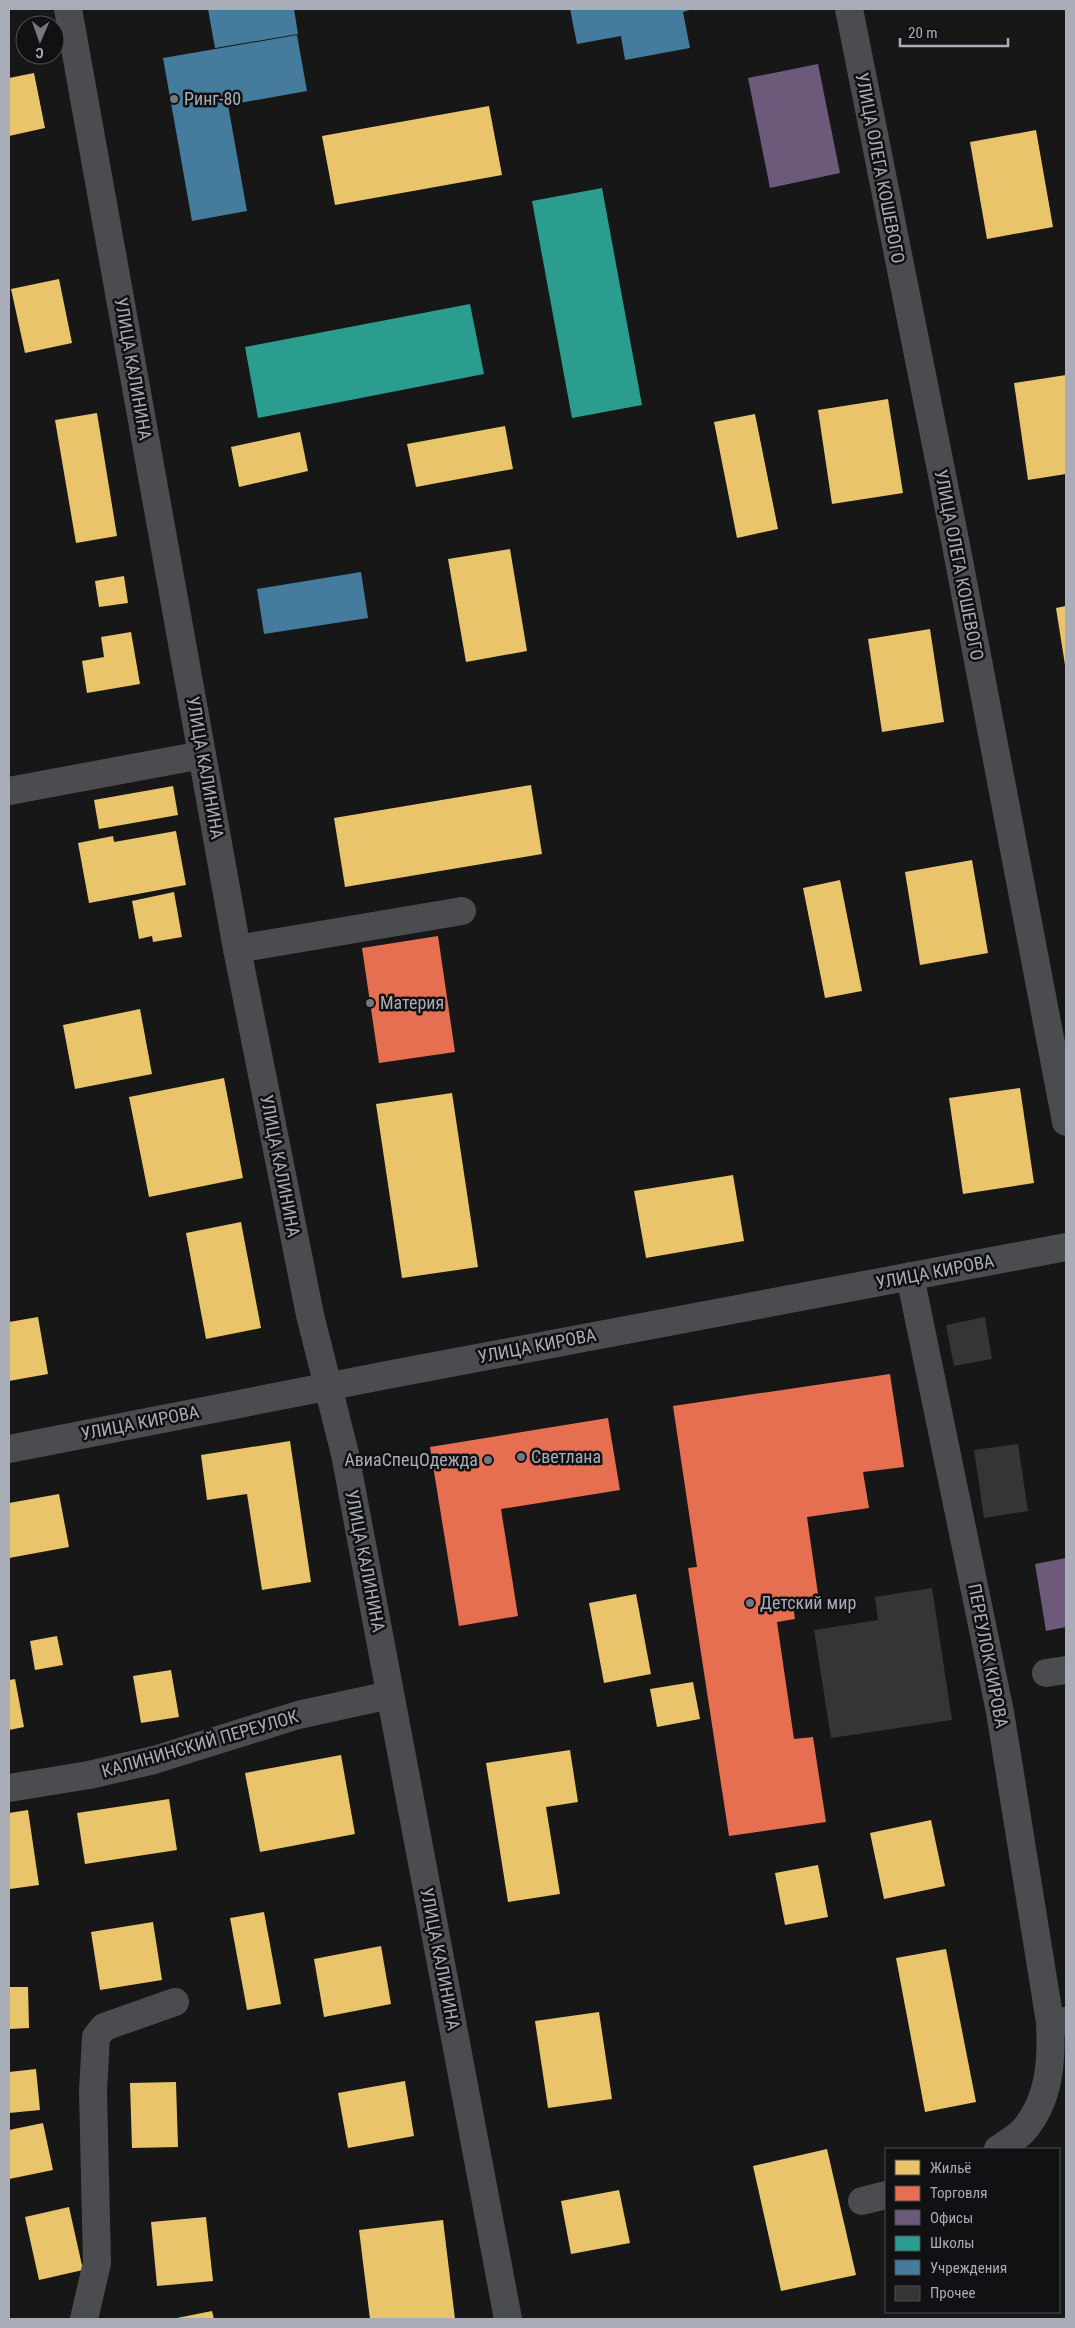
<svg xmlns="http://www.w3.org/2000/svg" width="1075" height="2328" viewBox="0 0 1075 2328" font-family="'Roboto Condensed',sans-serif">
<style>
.homes{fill:#e9c46a}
.shops{fill:#e76f51}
.offices{fill:#6d597a}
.schools{fill:#2a9d8f}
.public{fill:#457b9d}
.building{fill:#353536}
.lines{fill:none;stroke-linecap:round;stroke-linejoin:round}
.minor{stroke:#4b4c50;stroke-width:28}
.poi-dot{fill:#757880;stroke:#111113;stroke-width:2}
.labels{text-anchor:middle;stroke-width:5;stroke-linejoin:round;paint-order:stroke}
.poi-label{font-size:18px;fill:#a8adb8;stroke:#111113;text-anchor:start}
.street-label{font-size:18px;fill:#a8adb8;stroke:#111113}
</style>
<rect width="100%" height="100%" fill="#171717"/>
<g class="homes">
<polygon points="34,73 45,128 9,136 9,78"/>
<polygon points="489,106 502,175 335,205 322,136"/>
<polygon points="1036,130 1053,227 987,239 970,142"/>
<polygon points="59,279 72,343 25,353 11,289"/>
<polygon points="1066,375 1066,474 1028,480 1014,383"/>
<polygon points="888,399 903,493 832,504 818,410"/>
<polygon points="97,413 117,536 76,543 55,420"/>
<polygon points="755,414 778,529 737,538 714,422"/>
<polygon points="505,426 513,469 416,487 407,444"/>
<polygon points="300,432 308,471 239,487 231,447"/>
<polygon points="510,549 527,651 466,662 448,559"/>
<polygon points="124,576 128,603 99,607 95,581"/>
<polygon points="1066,606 1066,665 1065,665 1056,608"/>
<polygon points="930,629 944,722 882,732 868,639"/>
<polygon points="131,632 140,684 87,693 82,661 104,657 101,637"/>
<polygon points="531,785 542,854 345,887 334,818"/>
<polygon points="173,786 178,815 99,829 94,800"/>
<polygon points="176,831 186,885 89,903 78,843 113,836 114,842"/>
<polygon points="972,860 988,953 920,965 905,872"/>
<polygon points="840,880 862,991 825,998 803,888"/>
<polygon points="174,892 182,937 153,942 152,936 139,939 132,901"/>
<polygon points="140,1009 152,1074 75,1089 63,1025"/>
<polygon points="224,1078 243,1178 149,1197 129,1097"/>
<polygon points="1020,1088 1034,1183 963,1194 949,1098"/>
<polygon points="452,1093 478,1267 402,1278 376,1104"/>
<polygon points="733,1175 744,1241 646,1258 634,1191"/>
<polygon points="241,1222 261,1328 206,1339 186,1233"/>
<polygon points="38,1317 48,1374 9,1381 9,1322"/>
<polygon points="290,1441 311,1582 262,1590 247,1494 207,1500 201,1455"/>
<polygon points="59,1494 69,1547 9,1558 9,1503"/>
<polygon points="636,1594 651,1674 604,1683 589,1603"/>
<polygon points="57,1636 63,1665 35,1670 30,1641"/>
<polygon points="171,1670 179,1717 141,1723 133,1676"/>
<polygon points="15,1679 24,1727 9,1730 9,1680"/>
<polygon points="693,1682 700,1719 657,1727 650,1689"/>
<polygon points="570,1750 578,1802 546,1807 560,1894 508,1902 486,1763"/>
<polygon points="341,1755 355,1834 260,1852 245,1773"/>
<polygon points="169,1799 177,1850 85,1864 77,1813"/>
<polygon points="28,1810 39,1885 10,1889 9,1813"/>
<polygon points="931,1820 945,1886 884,1899 870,1833"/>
<polygon points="818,1865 828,1917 785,1925 775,1873"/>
<polygon points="264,1912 281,2004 247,2010 230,1918"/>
<polygon points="153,1922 162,1980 100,1990 91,1932"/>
<polygon points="381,1946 391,2004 324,2017 314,1959"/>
<polygon points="946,1949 976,2102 925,2112 896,1958"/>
<polygon points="9,1987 28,1987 29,2028 9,2029"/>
<polygon points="599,2012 612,2099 548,2108 535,2021"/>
<polygon points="36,2069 40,2110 9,2113 9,2072"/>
<polygon points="405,2081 414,2136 348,2148 338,2093"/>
<polygon points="176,2082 178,2147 132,2148 130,2083"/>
<polygon points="43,2123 53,2170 9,2179 9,2130"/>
<polygon points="827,2149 856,2275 781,2291 753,2166"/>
<polygon points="619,2190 630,2243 571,2254 561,2201"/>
<polygon points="69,2207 83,2270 39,2280 25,2217"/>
<polygon points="206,2217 213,2281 157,2286 151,2222"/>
<polygon points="443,2220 455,2319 370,2319 359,2230"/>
<polygon points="212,2311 214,2319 177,2319 177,2318"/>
</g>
<g class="shops">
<polygon points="438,936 455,1052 379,1063 362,948"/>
<polygon points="890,1374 904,1467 863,1472 869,1508 807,1517 819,1601 793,1605 795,1619 777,1622 794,1739 813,1737 826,1822 729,1836 688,1568 697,1567 673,1406"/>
<polygon points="608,1418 620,1490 501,1509 518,1616 459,1626 430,1447"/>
</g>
<g class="offices">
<polygon points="818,64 840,173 770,188 748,78"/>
<polygon points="1066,1558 1066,1627 1046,1631 1035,1564"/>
</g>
<g class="schools">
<polygon points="602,188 642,405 572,418 532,201"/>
<polygon points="470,304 484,374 258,418 245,347"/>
</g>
<g class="public">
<polygon points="208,9 294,9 298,34 215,48"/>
<polygon points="570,9 693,9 683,12 690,48 625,60 621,36 577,44"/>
<polygon points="297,35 307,91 228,105 247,211 192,221 163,58"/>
<polygon points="361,572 368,618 264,634 257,589"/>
</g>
<g class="building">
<polygon points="985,1317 992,1359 954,1366 946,1325"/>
<polygon points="1018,1444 1028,1511 984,1518 974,1450"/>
<polygon points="932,1588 952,1720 831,1738 814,1630 878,1620 875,1597"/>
</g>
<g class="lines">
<g class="minor">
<polyline points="68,9 237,949 310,1315 345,1454 508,2319"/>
<polyline points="849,9 955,540 1066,1122"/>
<polyline points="9,791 202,755"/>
<polyline points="237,949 462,911"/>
<polyline points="910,1276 1000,1712 1050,2022 1066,2021"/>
<polyline points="9,1449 387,1375 1066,1247"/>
<polyline points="1046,1673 1066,1670"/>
<polyline points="9,1788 89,1775 154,1760 298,1715 390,1695"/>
<path d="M998,2149C1006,2144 1016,2138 1023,2131C1050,2100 1052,2061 1050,2022"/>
<polyline points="862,2201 886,2195"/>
<polyline points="84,2319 97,2263 93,2091 96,2037 104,2027 175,2002"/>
</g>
</g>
<g class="poi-dot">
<circle cx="174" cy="99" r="5"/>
<circle cx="370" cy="1003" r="5"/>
<circle cx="521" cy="1457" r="5"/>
<circle cx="488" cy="1460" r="5"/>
<circle cx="750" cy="1603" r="5"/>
</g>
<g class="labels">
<g class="poi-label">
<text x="184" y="105">Ринг-80</text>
<text x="380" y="1009">Материя</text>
<text x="531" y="1463">Светлана</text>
<text x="478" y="1466" text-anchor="end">АвиаСпецОдежда</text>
<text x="760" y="1609">Детский мир</text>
</g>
<g class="street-label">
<text transform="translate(880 168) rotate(79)" y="6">УЛИЦА ОЛЕГА КОШЕВОГО</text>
<text transform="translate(133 369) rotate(80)" y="6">УЛИЦА КАЛИНИНА</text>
<text transform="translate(959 565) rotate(79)" y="6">УЛИЦА ОЛЕГА КОШЕВОГО</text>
<text transform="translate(205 768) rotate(80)" y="6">УЛИЦА КАЛИНИНА</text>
<text transform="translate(280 1166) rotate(79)" y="6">УЛИЦА КАЛИНИНА</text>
<text transform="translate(935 1272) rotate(-11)" y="6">УЛИЦА КИРОВА</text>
<text transform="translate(537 1346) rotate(-11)" y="6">УЛИЦА КИРОВА</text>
<text transform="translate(140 1423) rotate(-11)" y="6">УЛИЦА КИРОВА</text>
<text transform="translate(365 1561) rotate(79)" y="6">УЛИЦА КАЛИНИНА</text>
<text transform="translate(988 1656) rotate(79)" y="6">ПЕРЕУЛОК КИРОВА</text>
<text transform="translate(200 1744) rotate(-16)" y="6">КАЛИНИНСКИЙ ПЕРЕУЛОК</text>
<text transform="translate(440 1959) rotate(79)" y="6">УЛИЦА КАЛИНИНА</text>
</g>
</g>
<rect width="1075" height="2328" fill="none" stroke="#a8adb8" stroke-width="20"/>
<rect x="885" y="2148" width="175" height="165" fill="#111113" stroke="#4d4f55"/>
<rect x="895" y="2160" width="25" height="15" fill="#e9c46a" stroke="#4d4f55"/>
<text x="930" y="2173" font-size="15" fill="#a8adb8">Жильё</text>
<rect x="895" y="2186" width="25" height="15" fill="#e76f51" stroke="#4d4f55"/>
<text x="930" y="2198" font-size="15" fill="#a8adb8">Торговля</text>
<rect x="895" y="2210" width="25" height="15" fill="#6d597a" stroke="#4d4f55"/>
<text x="930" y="2223" font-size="15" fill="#a8adb8">Офисы</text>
<rect x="895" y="2236" width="25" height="15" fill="#2a9d8f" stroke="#4d4f55"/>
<text x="930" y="2248" font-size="15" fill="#a8adb8">Школы</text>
<rect x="895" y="2260" width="25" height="15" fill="#457b9d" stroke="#4d4f55"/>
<text x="930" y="2273" font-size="15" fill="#a8adb8">Учреждения</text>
<rect x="895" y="2286" width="25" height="15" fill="#353536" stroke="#4d4f55"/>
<text x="930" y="2298" font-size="15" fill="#a8adb8">Прочее</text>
<g transform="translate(40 40) rotate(182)"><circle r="24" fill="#111113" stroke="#4d4f55"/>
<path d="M0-4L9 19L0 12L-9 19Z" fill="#757880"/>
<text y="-8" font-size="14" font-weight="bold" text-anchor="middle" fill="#a8adb8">С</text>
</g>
<path d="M900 38v8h108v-8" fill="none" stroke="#a8adb8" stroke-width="2.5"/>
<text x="908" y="38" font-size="15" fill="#a8adb8" stroke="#111113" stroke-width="4" paint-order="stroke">20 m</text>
</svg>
